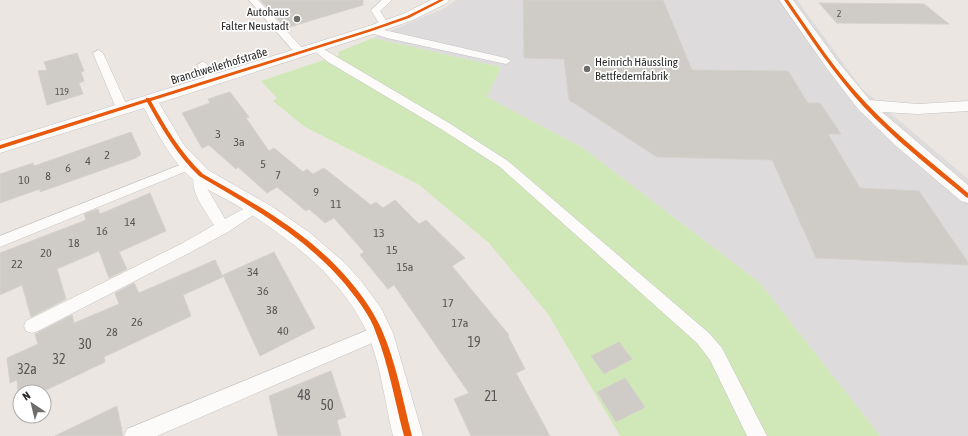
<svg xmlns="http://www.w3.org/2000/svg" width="968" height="436" viewBox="0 0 968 436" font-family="'Asap Condensed',sans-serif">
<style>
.industrial{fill:#dedbdd}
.green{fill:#d0e8b7}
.building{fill:#cfccc8;stroke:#d5d1cd}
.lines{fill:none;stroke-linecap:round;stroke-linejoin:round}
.lane-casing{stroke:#c4c3c3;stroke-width:1}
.street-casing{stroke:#c4c3c3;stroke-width:1}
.lane{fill:#fcfbfa;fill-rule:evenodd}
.street{fill:#fcfbfa;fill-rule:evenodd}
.cycleway-casing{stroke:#fff;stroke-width:2}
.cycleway{fill:#e8590c;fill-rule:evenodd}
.poi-dot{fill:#6f6d6b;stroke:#fff;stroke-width:1.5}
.labels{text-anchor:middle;stroke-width:3.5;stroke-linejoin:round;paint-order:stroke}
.far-number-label{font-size:10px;fill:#565655}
.far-poi-label{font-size:12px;fill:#2c2c2c;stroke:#fff;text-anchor:end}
.far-street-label{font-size:12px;fill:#2c2c2c;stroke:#fff}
.number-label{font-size:12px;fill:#565655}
.near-number-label{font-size:14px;fill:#565655}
</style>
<rect width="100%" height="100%" fill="#ebe6e1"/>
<polygon class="industrial" points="456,0 797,0 862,89 968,179 968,436 880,436 760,283 583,148 487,97 501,67 373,38 445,8"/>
<polygon class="green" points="373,38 501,67 487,97 583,148 760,283 880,436 620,436 548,314 489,243 418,184 305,127 273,101 277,98 261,81 339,55 338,52"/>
<g class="building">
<polygon points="260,0 363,0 363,5 286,28"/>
<polygon points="523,0 663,0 692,70 788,71 808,103 820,103 841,134 828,134 860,188 919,191 968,262 968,265 816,258 772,160 657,157 569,100 564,59 524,58"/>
<polygon points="819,3 924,4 949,24 837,23"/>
<polygon points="77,53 84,71 81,72 84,81 79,83 83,94 47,105 38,71 47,70 44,62"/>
<polygon points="230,92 249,117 246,118 269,151 274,148 303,172 307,169 313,174 324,168 371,205 376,202 383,208 395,200 419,224 426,220 465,258 452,266 509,335 508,336 525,369 516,373 550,436 471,436 454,399 469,393 394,285 388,289 360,255 364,252 334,218 325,223 309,209 306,211 277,187 267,193 238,167 236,169 209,145 202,148 182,113 210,103 208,99"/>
<polygon points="131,132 141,154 136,158 40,192 40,189 0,203 0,174 33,163 34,166"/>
<polygon points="150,193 166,231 119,252 127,269 109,278 99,251 57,269 66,299 31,317 22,285 0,295 0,253 86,220 84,214 98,209 100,214"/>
<polygon points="274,252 315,328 260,356 223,275"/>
<polygon points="215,260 223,277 183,295 191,316 104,357 105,362 42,392 20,392 19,403 17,380 10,383 7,358 38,344 35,334 72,315 74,323 119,304 115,293 134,283 139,293"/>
<polygon points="619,342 632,359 604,374 591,356"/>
<polygon points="331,371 346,417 337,420 341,436 278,436 269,396"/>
<polygon points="625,378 645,407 616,422 597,392"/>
<polygon points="117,406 123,436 55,436"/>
</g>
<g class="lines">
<defs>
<g id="lane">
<polygon points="249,0 258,0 304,50 305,52 304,54 296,54"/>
<polygon points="382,0 392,0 380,11 389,25 384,28 381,27 371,10"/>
<polygon points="371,27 506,58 511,61 506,64 387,38 368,32 368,28"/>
<polygon points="315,44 449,123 508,161 709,333 722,348 767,436 747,436 710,360 697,343 500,167 441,129 328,62 312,49 310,47"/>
<polygon points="98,50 103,53 128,108 126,110 122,111 116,108 93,53"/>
<polygon points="202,62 206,63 216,77 217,79 216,81 208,81 197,65"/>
<polygon points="190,161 194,162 196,165 194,168 0,247 0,236"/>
<path d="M201,171L206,172L207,175V188L225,219L256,202L261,204L263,207L261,210L228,232L191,252L38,331L32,333L26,331L24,326L26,321L181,244L214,225C206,211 186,188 196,172Z"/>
<polygon points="380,325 386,327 388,332 386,337 157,436 124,436 127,429"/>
</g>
<g id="street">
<path d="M431,0H449L447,3L413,20L376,33L159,103L184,145L208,170L271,206L309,232L345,263L362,282L381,308L393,333L423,436H393C385,402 380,359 365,328C339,276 290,239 243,209C227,199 208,191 193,179C171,161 157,132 144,108L0,153V141L366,27L403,14Z"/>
<polygon points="779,0 793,0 839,63 870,100 918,104 968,101 968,111 918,114 882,112 968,185 968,203 961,201 895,145 858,109 828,70"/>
</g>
</defs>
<use href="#lane" class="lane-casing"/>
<use href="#street" class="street-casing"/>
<use href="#lane" class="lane"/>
<use href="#street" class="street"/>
<defs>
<g id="cycleway">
<path d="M439,0H444L409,18L372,31L151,101C166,128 181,153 203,174C257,205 308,232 349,280C362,295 373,311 381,328C396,361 403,401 412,436H404C395,402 389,366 376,333C370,315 357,299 345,284C304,236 253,208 199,176C177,155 162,129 147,102L0,149V145L146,99V98H150L370,29L407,16Z"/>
<path d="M784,0H788C813,36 837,73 867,104C898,137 934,164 968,193V198L966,197C931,168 894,139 863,106C833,73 809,36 784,0Z"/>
</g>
</defs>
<use href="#cycleway" class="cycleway-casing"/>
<use href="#cycleway" class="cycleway"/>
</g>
<g class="poi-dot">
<circle cx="297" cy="19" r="4"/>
<circle cx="587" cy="69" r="4"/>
</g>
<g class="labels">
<g class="far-number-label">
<text x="839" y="17">2</text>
<text x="62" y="95">119</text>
</g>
<g class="far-poi-label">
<text x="289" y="16">Autohaus<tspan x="289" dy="14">Falter Neustadt</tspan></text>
<text x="595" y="66" text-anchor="start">Heinrich Häussling<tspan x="595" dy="14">Bettfedernfabrik</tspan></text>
</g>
<g class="far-street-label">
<text transform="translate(219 66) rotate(-17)" y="4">Branchweilerhofstraße</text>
</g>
<g class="number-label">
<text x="218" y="138">3</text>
<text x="239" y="146">3a</text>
<text x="107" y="159">2</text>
<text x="88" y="165">4</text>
<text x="263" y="168">5</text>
<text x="68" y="172">6</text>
<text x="278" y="179">7</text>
<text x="48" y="180">8</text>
<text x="24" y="184">10</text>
<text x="316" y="196">9</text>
<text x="336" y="208">11</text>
<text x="130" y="226">14</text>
<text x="102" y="235">16</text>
<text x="379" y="237">13</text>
<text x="74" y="247">18</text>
<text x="392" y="254">15</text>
<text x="46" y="257">20</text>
<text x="17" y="268">22</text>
<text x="405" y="271">15a</text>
<text x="253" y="276">34</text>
<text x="263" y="295">36</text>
<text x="448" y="307">17</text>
<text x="272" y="314">38</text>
<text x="137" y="326">26</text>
<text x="460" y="327">17a</text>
<text x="283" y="335">40</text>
<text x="112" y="336">28</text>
</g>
<g class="near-number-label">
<text x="474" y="347">19</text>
<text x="85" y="349">30</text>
<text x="59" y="364">32</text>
<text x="27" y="374">32a</text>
<text x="304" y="400">48</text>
<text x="491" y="401">21</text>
<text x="327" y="410">50</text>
</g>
</g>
<g transform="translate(32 404) rotate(325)"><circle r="19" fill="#ffffff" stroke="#ababab"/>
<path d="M0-3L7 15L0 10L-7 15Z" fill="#6f6d6b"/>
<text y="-6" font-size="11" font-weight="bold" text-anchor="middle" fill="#2c2c2c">N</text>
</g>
</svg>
